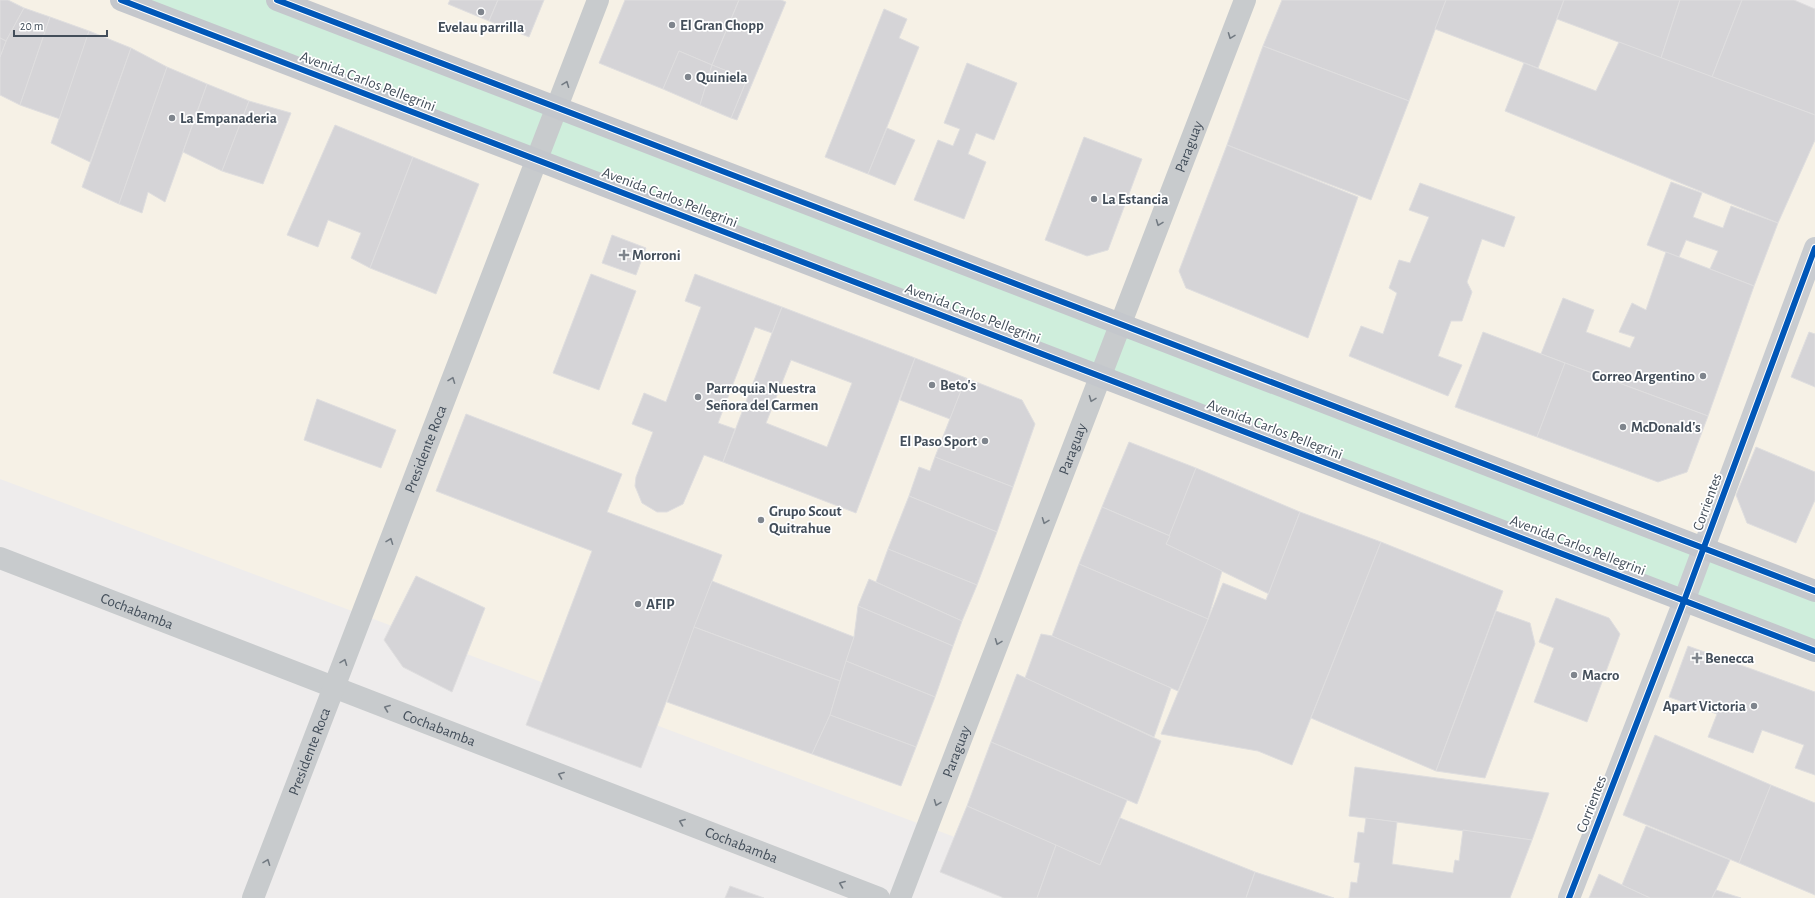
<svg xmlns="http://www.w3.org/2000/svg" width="1815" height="898" viewBox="0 0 1815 898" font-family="'Alegreya Sans',sans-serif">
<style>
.commercial{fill:#f6f1e6}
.green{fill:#cfeedc}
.building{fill:#d5d4d7;stroke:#dfdedf;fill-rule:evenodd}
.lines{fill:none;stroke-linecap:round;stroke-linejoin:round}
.minor{stroke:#c8cbcd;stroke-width:22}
.secondary{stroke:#c9ccd0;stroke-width:22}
.primary{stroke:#c4c7cc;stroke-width:22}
.cycleway-casing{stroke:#fff;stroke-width:8}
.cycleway{stroke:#0057b8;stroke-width:6}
.oneway{stroke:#727a82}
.poi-dot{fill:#7f858d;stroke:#fff;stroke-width:1.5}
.labels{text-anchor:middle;stroke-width:3.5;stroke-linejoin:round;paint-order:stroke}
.poi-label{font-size:15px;font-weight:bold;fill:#434e5a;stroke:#fff;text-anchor:start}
.street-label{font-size:15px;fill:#434e5a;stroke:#fff}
</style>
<rect width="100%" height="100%" fill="#eeecec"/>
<polygon class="commercial" points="0,0 1509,0 1815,115 1815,898 1117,898 0,479"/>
<polygon class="green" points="121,0 277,0 1815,591 1815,651"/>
<g class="building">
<polygon points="0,0 8,0 24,8 6,41 0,38"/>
<polygon points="450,0 498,0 489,21 448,4"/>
<polygon points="498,0 544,0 529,37 489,21"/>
<polygon points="625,0 739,0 712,65 679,51 663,89 599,63"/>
<polygon points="739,0 781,0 786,2 737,120 731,118 747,79 712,65"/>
<polygon points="1282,0 1446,0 1409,101 1263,46"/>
<polygon points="1446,0 1564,0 1538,68 1435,29"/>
<polygon points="1564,0 1680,0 1661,58 1557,19"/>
<polygon points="1680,0 1742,0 1712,77 1661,58"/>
<polygon points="1742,0 1794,0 1815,9 1815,115 1712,77"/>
<polygon points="24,8 50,17 20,105 0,95 0,57 6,41"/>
<polygon points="884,9 907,19 899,38 919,47 868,174 825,157"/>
<polygon points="50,17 89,31 60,119 20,105"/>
<polygon points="89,31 131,48 90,162 51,143"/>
<polygon points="0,38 6,41 0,57"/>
<polygon points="1619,42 1815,115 1815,140 1778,223 1505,111 1524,63 1596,91"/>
<polygon points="1263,46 1409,101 1371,200 1227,145"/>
<polygon points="131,48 167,67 119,204 82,187"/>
<polygon points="679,51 712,65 700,105 663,89"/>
<polygon points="967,63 1017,83 994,140 976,133 968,154 986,162 964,219 914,200 938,140 953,146 960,129 944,123"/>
<polygon points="712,65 747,79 731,118 700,105"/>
<polygon points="167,67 207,84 165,202 148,192 142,213 119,204"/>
<polygon points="207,84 249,101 222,171 183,152"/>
<polygon points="249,101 291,113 263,184 222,171"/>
<polygon points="335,125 413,157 370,268 351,258 361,233 328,220 318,247 287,235"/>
<polygon points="887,128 915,140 895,185 868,174"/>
<polygon points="1084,137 1142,159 1108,250 1087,256 1045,240"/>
<polygon points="1227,145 1358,197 1308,338 1186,288 1179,271"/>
<polygon points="413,157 479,184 436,294 370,268"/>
<polygon points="1671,182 1702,193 1693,217 1723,228 1731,206 1778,223 1754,286 1710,269 1718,251 1686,240 1679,257 1647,245"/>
<polygon points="1420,183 1515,217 1504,247 1482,239 1467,282 1472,292 1462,321 1451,321 1438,356 1462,365 1448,396 1349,356 1361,326 1383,334 1397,293 1389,288 1399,260 1410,263 1429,217 1409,210"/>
<polygon points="612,235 646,248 636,275 602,263"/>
<polygon points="1666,252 1754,286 1708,416 1541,354 1563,298 1594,310 1586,332 1630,348 1635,337 1619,332 1632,303 1646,310"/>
<polygon points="591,274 636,291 599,390 553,373"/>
<polygon points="695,274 782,307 772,333 755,327 718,423 735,429 723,462 704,455 683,504 667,512 657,512 642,503 635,486 636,477 653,432 632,424 644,393 666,402 701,307 685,301"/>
<path d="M782,307L915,358L856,513L723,462ZM791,360L852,383L827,447L766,423Z"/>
<polygon points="1483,332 1565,363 1537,437 1455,407"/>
<polygon points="1809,332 1815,334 1815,387 1791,377"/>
<polygon points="915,358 966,378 950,419 900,400"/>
<polygon points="1565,363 1708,416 1687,472 1658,482 1537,437"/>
<polygon points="966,378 1022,400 1035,424 1013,487 935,457"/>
<polygon points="317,399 396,430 381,468 304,440"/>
<polygon points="466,414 622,474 607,512 722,555 641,768 526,725 592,551 436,491"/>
<polygon points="1129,442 1196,468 1170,536 1102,507"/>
<polygon points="1756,447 1815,472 1815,500 1796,543 1747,523 1736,495"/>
<polygon points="935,457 1013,487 997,532 909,496 919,467 930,471"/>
<polygon points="1196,468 1300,512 1269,594 1166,544"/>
<polygon points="909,496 997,532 977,585 888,549"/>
<polygon points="1102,507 1170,536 1166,544 1222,571 1208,619 1079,564"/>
<polygon points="1300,512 1381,542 1292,765 1258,751 1161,734 1223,583 1266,600"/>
<polygon points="1381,542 1503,591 1436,771 1311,718"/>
<polygon points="888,549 977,585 962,621 876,582"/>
<polygon points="1079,564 1208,619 1178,691 1052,636"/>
<polygon points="416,576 485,608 452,692 403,667 384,640"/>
<polygon points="869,579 962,621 953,646 858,606"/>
<polygon points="712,581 854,637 840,681 694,627"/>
<polygon points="1556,598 1609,618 1620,634 1587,722 1534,702 1554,648 1539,642"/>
<polygon points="858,606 953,646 935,697 846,661 854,637"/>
<polygon points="1496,611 1530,623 1535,644 1485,778 1436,771"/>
<polygon points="694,627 840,681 830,715 812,754 667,702"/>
<polygon points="1041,634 1052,636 1171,688 1154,737 1025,678"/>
<polygon points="1688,646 1815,692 1815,775 1795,768 1804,745 1762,730 1753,753 1708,737 1717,714 1669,697"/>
<polygon points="846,661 935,697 916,747 830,715"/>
<polygon points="1017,674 1161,741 1137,804 991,742"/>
<polygon points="830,715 916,747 901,786 812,754"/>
<polygon points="1655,735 1771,785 1739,863 1623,815"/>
<polygon points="991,742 1127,800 1100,865 967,806"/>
<polygon points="1355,767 1549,793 1532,840 1397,822 1349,816"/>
<polygon points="1771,785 1815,803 1815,895 1739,863"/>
<polygon points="967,806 1056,845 1037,898 1004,898 940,872"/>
<polygon points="1120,818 1255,872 1246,898 1037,898 1056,845 1100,865"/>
<polygon points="1366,818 1397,822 1392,864 1453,873 1455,860 1459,861 1463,830 1532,840 1510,898 1349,898 1351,882 1357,883 1360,863 1354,862 1358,832 1364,833"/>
<polygon points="1646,826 1730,860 1712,898 1650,898 1622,885"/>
<polygon points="1255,872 1334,898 1246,898"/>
<polygon points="1599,874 1622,885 1650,898 1589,898"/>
<polygon points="730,886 764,898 725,898"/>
<polygon points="1716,890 1741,898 1712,898"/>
</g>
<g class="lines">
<g class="minor">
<path id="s1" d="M0,558L879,898"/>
<path id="s2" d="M253,898L598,0"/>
<path id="s3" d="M900,898L1245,0"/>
</g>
<polyline class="secondary" points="1569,898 1684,601 1815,248"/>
<g class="primary">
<polyline points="121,0 1815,651"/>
<polyline points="277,0 1815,591"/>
</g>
<defs>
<g id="cycleway">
<polyline points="121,0 1815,651"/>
<polyline points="277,0 1815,591"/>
<polyline points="1569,898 1684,601 1815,248"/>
</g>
</defs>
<use href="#cycleway" class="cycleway-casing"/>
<use href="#cycleway" class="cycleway"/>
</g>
<defs><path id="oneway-chevron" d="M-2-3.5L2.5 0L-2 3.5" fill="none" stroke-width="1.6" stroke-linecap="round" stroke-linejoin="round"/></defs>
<g class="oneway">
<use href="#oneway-chevron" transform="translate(1231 36) rotate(111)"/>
<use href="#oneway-chevron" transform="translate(566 84) rotate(-69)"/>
<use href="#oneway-chevron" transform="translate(1159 223) rotate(111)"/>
<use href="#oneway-chevron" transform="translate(452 380) rotate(-69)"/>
<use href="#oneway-chevron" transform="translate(1092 399) rotate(111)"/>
<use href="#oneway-chevron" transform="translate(1045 521) rotate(111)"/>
<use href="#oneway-chevron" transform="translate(390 541) rotate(-69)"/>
<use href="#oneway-chevron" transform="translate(998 642) rotate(111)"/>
<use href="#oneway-chevron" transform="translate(344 662) rotate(-69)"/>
<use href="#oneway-chevron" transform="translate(387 708) rotate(-159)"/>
<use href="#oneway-chevron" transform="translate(561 775) rotate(-159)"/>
<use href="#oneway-chevron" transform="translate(937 803) rotate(111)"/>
<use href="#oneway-chevron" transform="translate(682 822) rotate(-159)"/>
<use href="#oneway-chevron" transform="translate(267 862) rotate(-69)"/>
<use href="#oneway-chevron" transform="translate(842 884) rotate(-159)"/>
</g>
<g class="poi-dot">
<circle cx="481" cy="12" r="4"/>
<circle cx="672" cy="25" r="4"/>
<circle cx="688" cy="77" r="4"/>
<circle cx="172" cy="118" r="4"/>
<circle cx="1094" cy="199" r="4"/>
<path d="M622 249h4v4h4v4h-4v4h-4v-4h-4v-4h4z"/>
<circle cx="1703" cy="376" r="4"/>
<circle cx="932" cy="385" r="4"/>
<circle cx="698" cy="397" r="4"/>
<circle cx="1623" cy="427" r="4"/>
<circle cx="985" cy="441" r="4"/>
<circle cx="761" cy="520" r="4"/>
<circle cx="638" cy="604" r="4"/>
<path d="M1695 652h4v4h4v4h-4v4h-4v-4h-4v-4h4z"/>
<circle cx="1574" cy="675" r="4"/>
<circle cx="1754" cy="706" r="4"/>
</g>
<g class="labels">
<g class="poi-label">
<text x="680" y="30">El Gran Chopp</text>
<text x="481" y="32" text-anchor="middle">Evelau parrilla</text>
<text x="696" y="82">Quiniela</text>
<text x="180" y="123">La Empanaderia</text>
<text x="1102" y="204">La Estancia</text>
<text x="632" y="260">Morroni</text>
<text x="1695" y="381" text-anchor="end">Correo Argentino</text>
<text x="940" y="390">Beto's</text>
<text x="706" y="393">Parroquia Nuestra<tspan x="706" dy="17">Señora del Carmen</tspan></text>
<text x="1631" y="432">McDonald's</text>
<text x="977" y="446" text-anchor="end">El Paso Sport</text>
<text x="769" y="516">Grupo Scout<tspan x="769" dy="17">Quitrahue</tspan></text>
<text x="646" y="609">AFIP</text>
<text x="1705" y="663">Benecca</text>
<text x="1582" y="680">Macro</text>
<text x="1746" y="711" text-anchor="end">Apart Victoria</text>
</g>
<g class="street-label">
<text transform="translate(368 81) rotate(21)" y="5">Avenida Carlos Pellegrini</text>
<text dy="5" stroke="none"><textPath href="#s3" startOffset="805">Paraguay</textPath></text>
<text transform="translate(670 197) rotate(21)" y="5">Avenida Carlos Pellegrini</text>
<text transform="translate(973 313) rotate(21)" y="5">Avenida Carlos Pellegrini</text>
<text transform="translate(1275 429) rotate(21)" y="5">Avenida Carlos Pellegrini</text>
<text dy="5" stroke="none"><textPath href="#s2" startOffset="481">Presidente Roca</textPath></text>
<text dy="5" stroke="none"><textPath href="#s3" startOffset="481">Paraguay</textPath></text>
<text transform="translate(1707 502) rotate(-70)" y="5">Corrientes</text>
<text transform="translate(1578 545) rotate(21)" y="5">Avenida Carlos Pellegrini</text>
<text dy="5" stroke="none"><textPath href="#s1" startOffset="147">Cochabamba</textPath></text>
<text dy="5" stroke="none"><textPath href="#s1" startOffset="471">Cochabamba</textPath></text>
<text dy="5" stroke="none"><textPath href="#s2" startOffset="157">Presidente Roca</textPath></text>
<text dy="5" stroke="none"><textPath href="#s3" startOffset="157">Paraguay</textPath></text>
<text transform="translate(1591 804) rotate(-69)" y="5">Corrientes</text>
<text dy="5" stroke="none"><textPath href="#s1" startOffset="795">Cochabamba</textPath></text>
</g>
</g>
<path d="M14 30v6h93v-6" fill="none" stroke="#434e5a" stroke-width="2"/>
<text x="20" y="30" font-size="12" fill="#434e5a" stroke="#ffffff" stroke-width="3" paint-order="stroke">20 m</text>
</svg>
